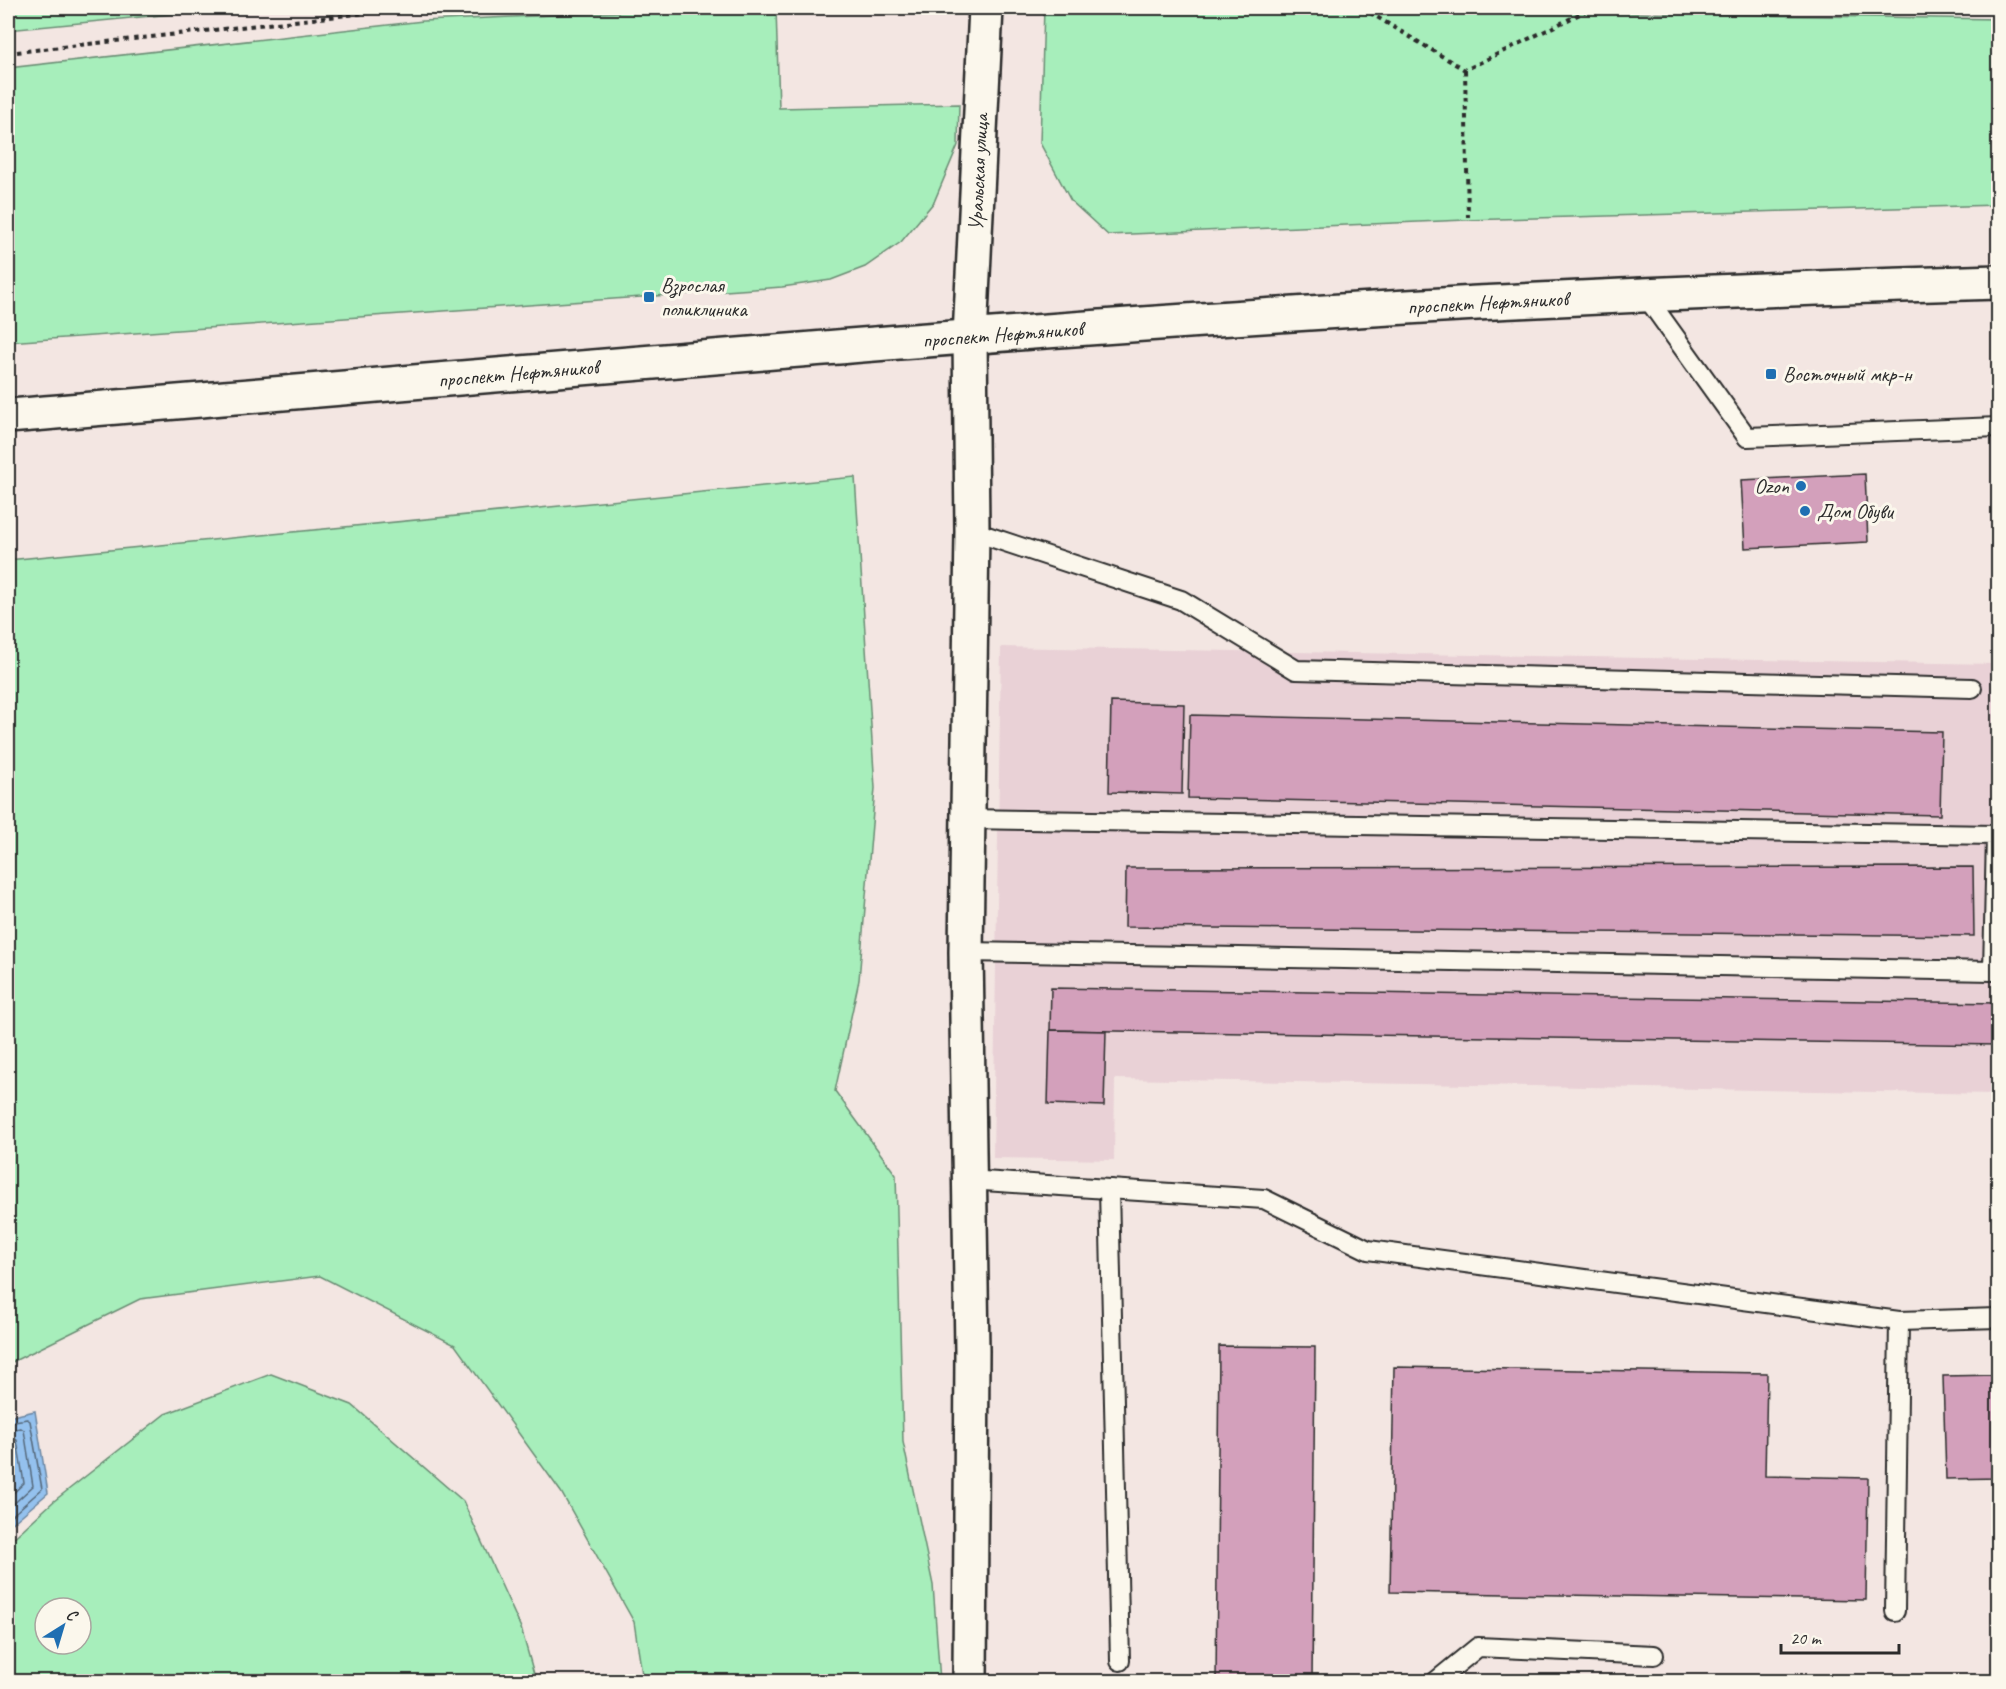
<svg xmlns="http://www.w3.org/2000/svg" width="2006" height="1689" viewBox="0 0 2006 1689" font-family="Caveat,sans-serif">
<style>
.built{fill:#e9d1d6}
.green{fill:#a7eebb;stroke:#698c73;stroke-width:1.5;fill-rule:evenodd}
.water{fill:#94c1ee;stroke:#6a85a0;stroke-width:1.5}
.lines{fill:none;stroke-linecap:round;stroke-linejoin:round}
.shore{stroke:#556779;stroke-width:1.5}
.building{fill:#d3a0bb;stroke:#2b2b2b;stroke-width:1.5}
.lane-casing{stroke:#2b2b2b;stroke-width:22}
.street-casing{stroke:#2b2b2b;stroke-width:38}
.secondary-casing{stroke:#2b2b2b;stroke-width:38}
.path{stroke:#2b2b2b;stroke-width:4;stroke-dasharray:4.5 4.5;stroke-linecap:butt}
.lane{stroke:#fbf7ec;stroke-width:18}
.street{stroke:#fbf7ec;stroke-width:33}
.secondary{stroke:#fbf7ec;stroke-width:33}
.poi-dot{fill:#1f6fb2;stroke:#fbf7ec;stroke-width:2}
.labels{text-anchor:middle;stroke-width:6;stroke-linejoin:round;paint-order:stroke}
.street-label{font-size:21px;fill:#2b2b2b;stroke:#fbf7ec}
.poi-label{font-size:21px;fill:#2b2b2b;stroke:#fbf7ec;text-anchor:start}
</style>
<rect width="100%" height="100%" fill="#f3e6e2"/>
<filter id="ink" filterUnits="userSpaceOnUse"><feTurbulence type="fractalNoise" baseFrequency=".0167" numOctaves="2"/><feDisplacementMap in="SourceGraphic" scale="12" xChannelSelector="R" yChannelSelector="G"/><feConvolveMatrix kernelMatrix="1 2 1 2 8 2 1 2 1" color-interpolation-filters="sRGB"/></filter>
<g filter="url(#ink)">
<polygon class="built" points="1001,647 1998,664 1998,1094 1115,1079 1114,1160 993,1158"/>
<g class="green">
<polygon points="8,8 234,8 8,30"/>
<polygon points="704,8 776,8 779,108 959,104 958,145 934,202 901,242 865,267 831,280 782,287 8,342 8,68 423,21"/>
<polygon points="1044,8 1338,8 1998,19 1998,205 1466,220 1108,235 1071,201 1040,143"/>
<polygon points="855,477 875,788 859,980 835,1091 896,1175 903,1442 933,1585 940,1681 643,1681 634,1622 561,1492 455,1345 320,1276 140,1299 8,1364 8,560"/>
<path d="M271,1374L352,1405L463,1501L521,1628L536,1681H8V1543L54,1501L165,1414ZM45,1608H81V1644H45Z"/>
</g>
<polygon class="water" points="35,1411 48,1493 8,1527 8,1417"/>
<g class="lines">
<g class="shore">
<polyline points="8,1422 27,1419 30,1421 42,1489 8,1519"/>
<polyline points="8,1430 21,1428 24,1430 33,1486 8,1509"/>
<polyline points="8,1439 17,1440 24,1483 8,1498"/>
</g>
</g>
<g class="building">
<polygon points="1865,474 1868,542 1745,548 1741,480"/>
<polygon points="1111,702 1184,704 1182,794 1109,792"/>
<polygon points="1190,715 1942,732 1940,815 1188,798"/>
<polygon points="1973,867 1974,936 1125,927 1126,868"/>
<polygon points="1051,988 1998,1003 1998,1045 1050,1030"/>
<polygon points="1050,1030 1106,1031 1104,1106 1048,1104"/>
<polygon points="1219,1346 1315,1347 1312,1682 1216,1682"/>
<polygon points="1394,1367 1767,1373 1765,1476 1868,1478 1866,1600 1390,1592"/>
<polygon points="1998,1375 1998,1478 1946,1479 1943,1376"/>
</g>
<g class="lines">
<defs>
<g id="lane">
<polyline points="1645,295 1747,437 1998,427"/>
<polyline points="972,531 1181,600 1296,670 1972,688"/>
<polyline points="966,952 1993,971 1996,835 967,819"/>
<polyline points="968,1180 1264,1199 1368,1250 1899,1321 1895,1611"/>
<polyline points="1109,1189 1120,1661"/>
<polyline points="1899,1321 1998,1318"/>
<polyline points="1435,1682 1478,1647 1654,1655"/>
</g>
<polyline id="street" points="970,337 972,531 966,952 972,1351 970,1682"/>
<g id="secondary">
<path id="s1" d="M970,337L986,8"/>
<path id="s2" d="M8,416C497,376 987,330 1477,303C1651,294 1825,287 1998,282"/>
</g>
</defs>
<use href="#lane" class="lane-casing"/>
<use href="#street" class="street-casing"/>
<use href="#secondary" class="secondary-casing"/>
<g class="path">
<polyline points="1362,8 1465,70 1592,8"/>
<polyline points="8,53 411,8"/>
<polyline points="1465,70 1468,217"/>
</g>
<use href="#lane" class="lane"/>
<use href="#street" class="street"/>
<use href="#secondary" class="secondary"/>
</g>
</g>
<g class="poi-dot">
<rect x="643" y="291" width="12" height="12" rx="3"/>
<rect x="1765" y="368" width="12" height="12" rx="3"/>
<circle cx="1801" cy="486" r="6"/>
<circle cx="1805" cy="511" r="6"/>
</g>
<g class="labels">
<g class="street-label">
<text dy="7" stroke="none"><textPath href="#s1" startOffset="165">Уральская улица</textPath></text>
<text dy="7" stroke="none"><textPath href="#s2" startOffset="1484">проспект Нефтяников</textPath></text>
<text dy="7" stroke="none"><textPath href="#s2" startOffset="998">проспект Нефтяников</textPath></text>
<text dy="7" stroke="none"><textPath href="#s2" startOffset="512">проспект Нефтяников</textPath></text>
</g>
<g class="poi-label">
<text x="661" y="292">Взрослая<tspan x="661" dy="24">поликлиника</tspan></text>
<text x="1783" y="381">Восточный мкр-н</text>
<text x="1789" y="493" text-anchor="end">Ozon</text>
<text x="1817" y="518">Дом Обуви</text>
</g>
</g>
<rect width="2006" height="1689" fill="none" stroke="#fbf7ec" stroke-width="30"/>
<rect x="15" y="15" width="1976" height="1659" fill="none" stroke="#2b2b2b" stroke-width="2" filter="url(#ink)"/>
<g transform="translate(63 1626) rotate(37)"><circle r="28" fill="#fbf7ec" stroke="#a8a59f" stroke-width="1.5"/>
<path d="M0-4.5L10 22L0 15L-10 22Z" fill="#1f6fb2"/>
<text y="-9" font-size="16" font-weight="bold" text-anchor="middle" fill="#2b2b2b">С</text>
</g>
<path d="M1781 1644v9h118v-9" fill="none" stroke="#2b2b2b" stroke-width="3"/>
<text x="1790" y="1644" font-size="18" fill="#2b2b2b" stroke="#fbf7ec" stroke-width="4.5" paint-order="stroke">20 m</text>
</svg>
